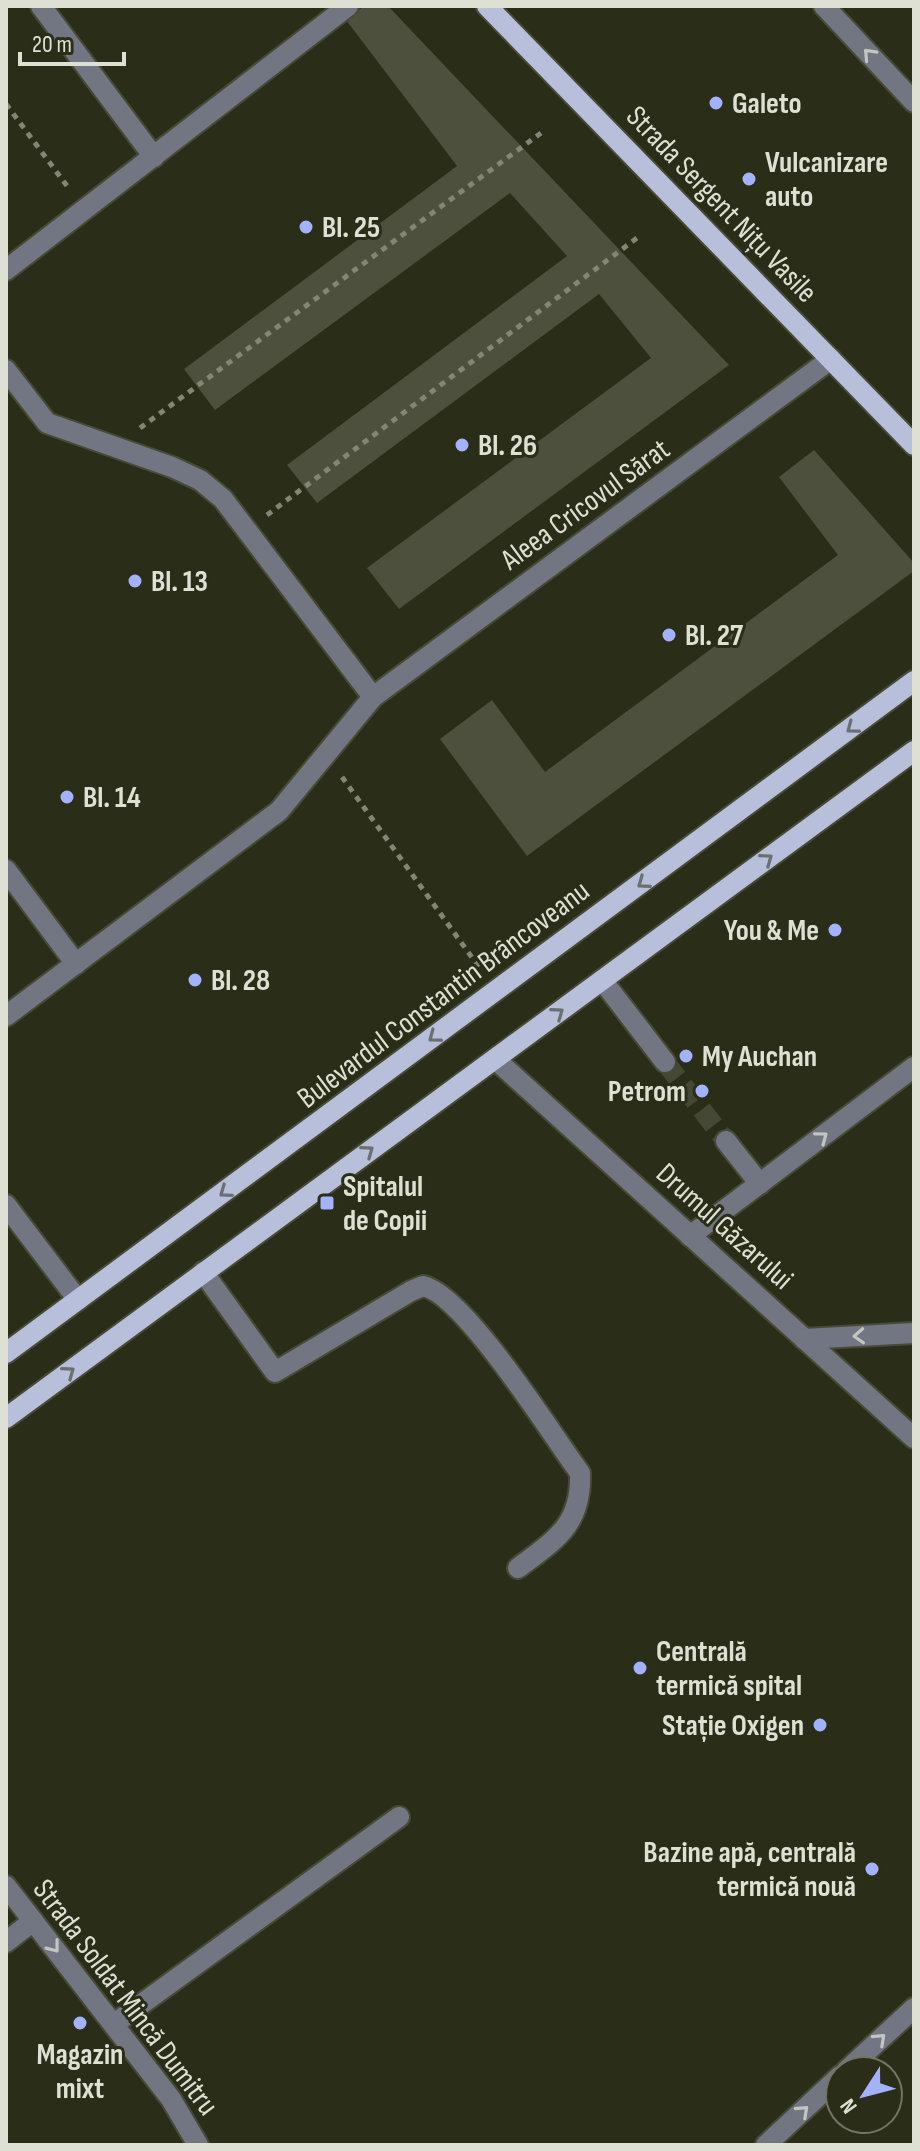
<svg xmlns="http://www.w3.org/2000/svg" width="920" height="2151" viewBox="0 0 920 2151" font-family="'Sofia Sans Condensed',sans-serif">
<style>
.green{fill:#4d503c}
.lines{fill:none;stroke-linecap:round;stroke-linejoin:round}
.minor-tunnel{stroke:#454834;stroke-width:20;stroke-dasharray:20 10;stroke-linecap:butt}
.minor-casing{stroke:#474a36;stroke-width:24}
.major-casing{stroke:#474a36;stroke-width:24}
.path{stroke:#838675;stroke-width:5;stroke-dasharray:6 6;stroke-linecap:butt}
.minor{stroke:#727582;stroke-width:20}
.major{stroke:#b8bfdb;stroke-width:20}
.oneway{stroke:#c3c5bf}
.oneway2{stroke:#6a6f70}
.poi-dot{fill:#a3b2fd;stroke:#2a2d18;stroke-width:3}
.labels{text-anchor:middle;stroke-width:6;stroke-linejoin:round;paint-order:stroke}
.poi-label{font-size:30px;font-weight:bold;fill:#dee0d3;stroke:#2a2d18;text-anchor:start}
.street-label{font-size:30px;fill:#dee0d3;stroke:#2a2d18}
</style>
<rect width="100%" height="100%" fill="#2a2d18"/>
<g class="green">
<polygon points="364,6 388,6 729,365 399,609 367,568 651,358 599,294 317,503 287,465 567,256 510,193 215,410 184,369 457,166 346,20"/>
<polygon points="814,450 914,563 914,571 527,856 440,739 492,700 545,772 838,555 779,477"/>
</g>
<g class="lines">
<polyline class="minor-tunnel" points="665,1062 726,1141"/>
<defs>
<g id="minor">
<polyline points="41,6 154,157"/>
<polyline points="824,6 914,102"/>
<polyline points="6,270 348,6"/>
<polyline points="6,370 47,423 172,467 200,480 223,499 373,697"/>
<polyline points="6,870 76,964"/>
<polyline points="602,980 665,1062"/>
<polyline points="6,1016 279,811 373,697 831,359"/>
<polyline points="495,1059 914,1438"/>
<polyline points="726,1141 760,1184"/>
<polyline points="6,1205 78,1300"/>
<polyline points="690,1236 914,1067"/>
<path d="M203,1272L275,1372L411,1291L423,1286C464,1294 552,1435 580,1473C582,1525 555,1540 518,1568"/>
<polyline points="804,1339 914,1333"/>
<polyline points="6,1886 171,2099 198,2145"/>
<polyline points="6,1942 33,1921"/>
<polyline points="114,2024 399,1817"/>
<polyline points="846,2071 914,2008"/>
<polyline points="766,2145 840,2076"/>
</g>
<g id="major">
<polyline points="487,6 914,445"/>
<polyline points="6,1353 914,681"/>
<polyline points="6,1418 914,751"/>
</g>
</defs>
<use href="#minor" class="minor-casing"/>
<use href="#major" class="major-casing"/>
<g class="path">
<polyline points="6,104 70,190"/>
<polyline points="140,428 541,133"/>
<polyline points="267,515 641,235"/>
<polyline points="342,777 481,970"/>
</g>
<use href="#minor" class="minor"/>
<use href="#major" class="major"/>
</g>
<defs><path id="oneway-chevron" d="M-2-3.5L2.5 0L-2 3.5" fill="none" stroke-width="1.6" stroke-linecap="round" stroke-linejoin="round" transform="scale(2)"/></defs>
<g class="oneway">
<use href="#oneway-chevron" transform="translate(869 54) rotate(-133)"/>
<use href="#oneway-chevron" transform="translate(822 1137) rotate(-37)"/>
<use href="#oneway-chevron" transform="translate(859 1336) rotate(177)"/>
<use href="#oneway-chevron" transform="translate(54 1947) rotate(52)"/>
<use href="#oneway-chevron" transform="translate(880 2039) rotate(-43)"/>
<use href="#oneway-chevron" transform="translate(803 2111) rotate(-43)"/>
</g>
<g class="oneway2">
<use href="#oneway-chevron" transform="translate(852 728) rotate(143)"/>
<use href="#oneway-chevron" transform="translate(767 859) rotate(-36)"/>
<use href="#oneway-chevron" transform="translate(643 883) rotate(144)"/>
<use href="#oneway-chevron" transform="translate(558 1013) rotate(-36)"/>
<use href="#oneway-chevron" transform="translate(434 1037) rotate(143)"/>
<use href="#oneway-chevron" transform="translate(368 1151) rotate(-36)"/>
<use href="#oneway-chevron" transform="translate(225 1192) rotate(144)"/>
<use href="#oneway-chevron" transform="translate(69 1372) rotate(-36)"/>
</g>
<g class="poi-dot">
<circle cx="716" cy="103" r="8"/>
<circle cx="749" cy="179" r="8"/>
<circle cx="306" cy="227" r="8"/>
<circle cx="462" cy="445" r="8"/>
<circle cx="135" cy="581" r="8"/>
<circle cx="669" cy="635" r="8"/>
<circle cx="67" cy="797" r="8"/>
<circle cx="835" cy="930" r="8"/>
<circle cx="195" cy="980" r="8"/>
<circle cx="686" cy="1056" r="8"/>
<circle cx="702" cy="1091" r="8"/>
<rect x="319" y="1195" width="16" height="16" rx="4"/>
<circle cx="640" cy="1668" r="8"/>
<circle cx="820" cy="1725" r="8"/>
<circle cx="872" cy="1869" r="8"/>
<circle cx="80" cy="2023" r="8"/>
</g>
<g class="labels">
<g class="poi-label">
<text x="732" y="113">Galeto</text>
<text x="765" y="172">Vulcanizare<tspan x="765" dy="34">auto</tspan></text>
<text x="322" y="237">Bl. 25</text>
<text x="478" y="455">Bl. 26</text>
<text x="151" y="591">Bl. 13</text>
<text x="685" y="645">Bl. 27</text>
<text x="83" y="807">Bl. 14</text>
<text x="819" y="940" text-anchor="end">You &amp; Me</text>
<text x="211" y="990">Bl. 28</text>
<text x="702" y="1066">My Auchan</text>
<text x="686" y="1101" text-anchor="end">Petrom</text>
<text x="343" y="1196">Spitalul<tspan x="343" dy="34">de Copii</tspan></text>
<text x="656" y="1661">Centrală<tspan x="656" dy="34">termică spital</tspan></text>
<text x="804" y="1735" text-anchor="end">Stație Oxigen</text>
<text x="856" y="1862" text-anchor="end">Bazine apă, centrală<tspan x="856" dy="34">termică nouă</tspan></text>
<text x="80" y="2064" text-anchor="middle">Magazin<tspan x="80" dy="34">mixt</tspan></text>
</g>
<g class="street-label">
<text transform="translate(722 204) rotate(46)" y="10">Strada Sergent Nițu Vasile</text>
<text transform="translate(585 504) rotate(-36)" y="10">Aleea Cricovul Sărat</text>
<text transform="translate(443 994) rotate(-37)" y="10">Bulevardul Constantin Brâncoveanu</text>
<text transform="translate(725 1226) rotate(42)" y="10">Drumul Găzarului</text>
<text transform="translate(126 1997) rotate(53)" y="10">Strada Soldat Mincă Dumitru</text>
</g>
</g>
<rect width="920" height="2151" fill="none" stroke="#dee0d3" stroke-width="16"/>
<g transform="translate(864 2095) rotate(234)"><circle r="38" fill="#2a2d18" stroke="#727563" stroke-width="2"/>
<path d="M0-6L14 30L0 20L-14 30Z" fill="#a3b2fd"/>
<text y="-12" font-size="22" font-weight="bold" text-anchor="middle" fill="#dee0d3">N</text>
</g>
<path d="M20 52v12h104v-12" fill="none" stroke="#dee0d3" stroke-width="4"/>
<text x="32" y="52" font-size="24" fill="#dee0d3" stroke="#2a2d18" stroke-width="6" paint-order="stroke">20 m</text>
</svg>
